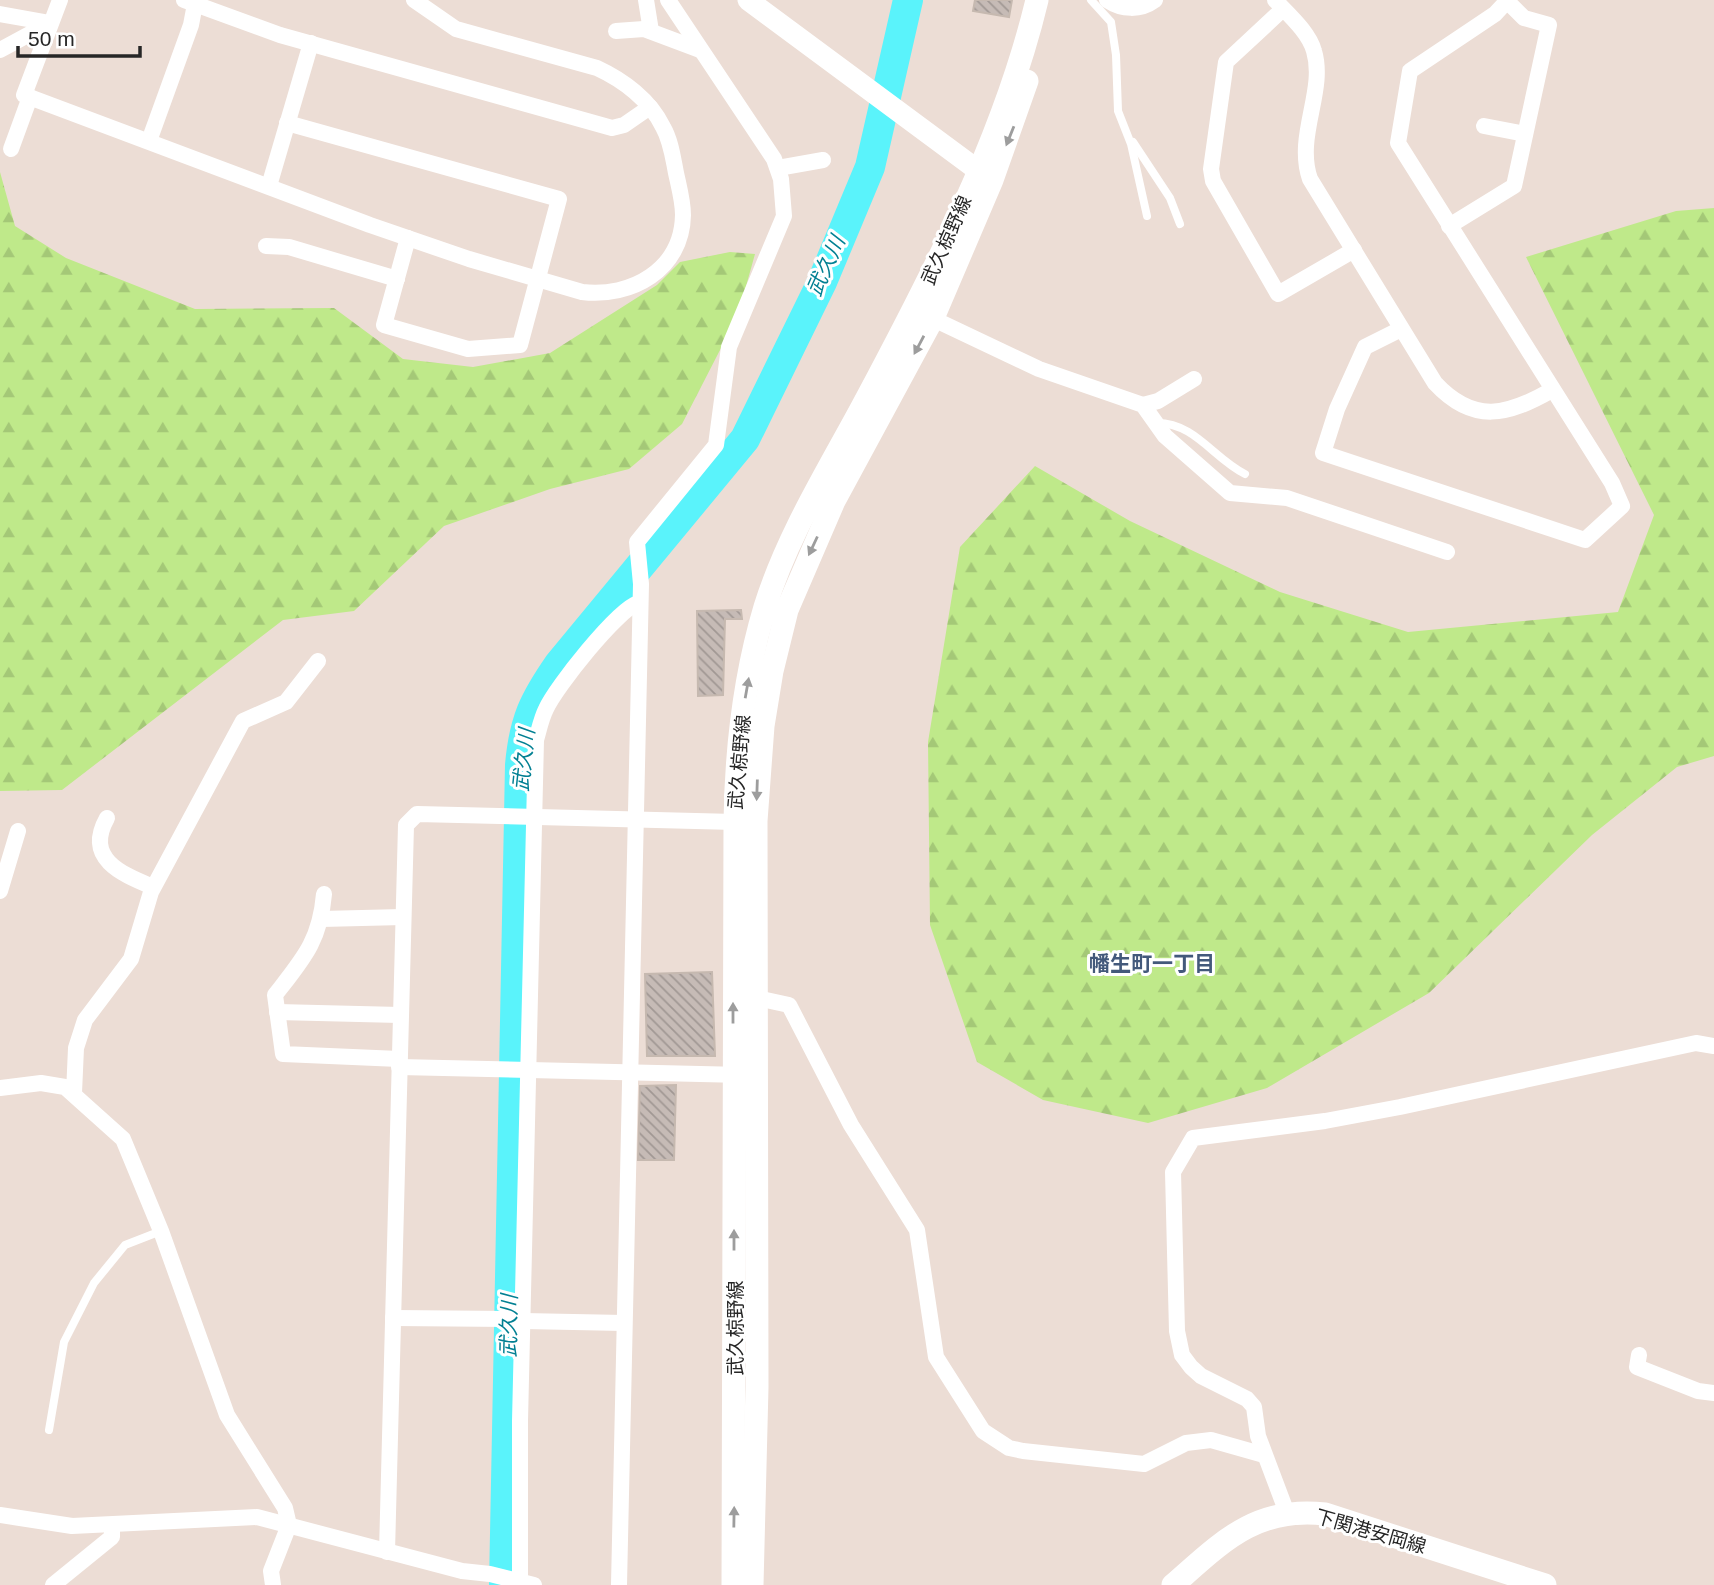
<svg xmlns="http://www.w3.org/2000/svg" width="1714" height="1585" viewBox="0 0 1714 1585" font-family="Arial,'Noto Sans JP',sans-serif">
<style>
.forest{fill:url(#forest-firs)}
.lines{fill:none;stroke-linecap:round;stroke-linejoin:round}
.river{stroke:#5af3fb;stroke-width:30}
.building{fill:url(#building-back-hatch);stroke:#c6b9b0;stroke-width:2}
.service{stroke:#fff;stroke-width:8}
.minor{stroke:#fff;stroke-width:16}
.tertiary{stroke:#fff;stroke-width:21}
.secondary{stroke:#fff;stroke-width:23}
.oneway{fill:#9d9d9d}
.labels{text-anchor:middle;stroke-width:6;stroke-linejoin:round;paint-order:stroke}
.street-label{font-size:19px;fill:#262626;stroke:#fff}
.water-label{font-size:21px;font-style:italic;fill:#028093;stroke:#fff}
.neighbourhood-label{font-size:21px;font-weight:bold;fill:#43597b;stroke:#fff}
</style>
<defs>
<pattern id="forest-firs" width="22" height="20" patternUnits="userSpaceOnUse" patternTransform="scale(1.75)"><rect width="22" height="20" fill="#bfe98a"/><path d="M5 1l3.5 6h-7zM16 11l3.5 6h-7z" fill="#a4c877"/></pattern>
<pattern id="building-back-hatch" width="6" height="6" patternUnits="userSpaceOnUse" patternTransform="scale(1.75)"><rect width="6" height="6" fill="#c6bbb6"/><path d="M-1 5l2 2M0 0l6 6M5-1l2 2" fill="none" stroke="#a19894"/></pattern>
</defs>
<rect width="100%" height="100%" fill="#ecddd5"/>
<g class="forest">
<polygon points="0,172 15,226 66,258 195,309 334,308 403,359 473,367 550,353 657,285 680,262 730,252 755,254 738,315 682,424 629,469 550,489 444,526 354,611 283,620 62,790 0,791"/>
<polygon points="1714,208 1714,756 1677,767 1592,835 1429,993 1267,1088 1148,1123 1043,1100 977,1062 930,925 928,742 960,547 1035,466 1130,521 1280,592 1408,632 1618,612 1654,515 1526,257 1676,211"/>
</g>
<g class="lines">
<path class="river" d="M504,1585L520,765C524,720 534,700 559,664L745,439L822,282L870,167L908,0"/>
</g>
<g class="building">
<polygon points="975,0 1012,0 1009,17 973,11"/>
<polygon points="741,610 742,619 725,619 723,695 698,696 697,611"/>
<polygon points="712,972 715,1056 647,1056 645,974"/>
<polygon points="676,1085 674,1160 638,1160 640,1086"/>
</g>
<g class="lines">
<g class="service">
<polyline points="1091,0 1111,22 1116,55 1118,111 1131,144 1147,216"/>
<polyline points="1133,142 1170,198 1180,224"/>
<path d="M1157,423C1195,423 1213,458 1245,474"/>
<polyline points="49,1430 64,1342 94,1283 125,1245 161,1231"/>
</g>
<g class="minor">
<path d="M60,0L24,95L370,225L469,259L582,292C631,298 682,270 683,215C683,201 679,187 676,173C673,158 671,141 663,127C650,100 623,80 597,68L456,29L414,0"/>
<polyline points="184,0 280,35 612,128 624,125 650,107"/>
<polyline points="646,0 651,31"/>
<path d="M1107,0C1122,10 1140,11 1155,0"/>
<path d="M1275,0C1288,14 1309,32 1314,51C1326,91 1295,136 1310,179L1435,383C1474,425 1508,415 1552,390"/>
<polyline points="1283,9 1226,62 1211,169 1213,181 1278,294 1354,250"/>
<polyline points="0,14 50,23"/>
<polyline points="616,31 644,29 700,50"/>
<polyline points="0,50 50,23"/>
<polyline points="287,123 559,199 520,345 468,349 384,325 408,238"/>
<polyline points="1484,126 1525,134"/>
<polyline points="149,141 191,25 195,4"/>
<polyline points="11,149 30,97"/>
<polyline points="778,168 823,160"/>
<polyline points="269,186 311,43"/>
<polyline points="1449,226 1514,186 1549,25 1524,18 1507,1"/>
<polyline points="266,246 289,247 397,279"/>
<polyline points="925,315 1039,369 1143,405 1165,436 1230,493 1287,498 1447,552"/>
<polyline points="1401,329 1365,347 1337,409 1323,453 1585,540 1622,506 1612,483 1398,143 1410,71 1495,14 1508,0"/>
<polyline points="1143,405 1158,401 1194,379"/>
<path d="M107,818C84,859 122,874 153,887"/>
<polyline points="0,891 18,831"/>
<path d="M324,894C320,941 303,959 275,995L283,1054L399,1059"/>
<polyline points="321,919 403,917"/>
<polyline points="757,998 789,1005 851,1125 917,1230 936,1357 983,1431 1009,1448 1023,1451 1144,1464 1186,1443 1211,1440 1264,1455"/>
<polyline points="277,1012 400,1015"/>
<polyline points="399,1067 743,1075"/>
<polyline points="0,1088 41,1083 65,1087 123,1139 161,1231 227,1415 285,1508 289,1525 271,1571 273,1585"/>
<polyline points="74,1093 76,1048 85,1020 131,959 151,892 243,721 286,702 318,661"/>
<polyline points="393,1318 523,1319"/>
<polyline points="523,1321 624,1323"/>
<polyline points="1639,1355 1637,1367 1698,1391 1714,1393"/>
<polyline points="1287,1513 1258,1436 1254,1407 1247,1399 1201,1376 1191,1367 1182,1355 1177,1331 1173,1172 1193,1138 1325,1121 1400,1107 1696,1043 1714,1046"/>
<polyline points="0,1515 72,1526 257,1517 462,1571 490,1574 534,1585"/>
<polyline points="387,1552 406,825 417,814 735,822"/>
<path d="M520,1581V1421L536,740C539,730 541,719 546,709C556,687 617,610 638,603"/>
<polyline points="53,1585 112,1537 112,1525"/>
<polyline points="619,1585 641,584 637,542 716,445 729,347 784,216 781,179 774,159 668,0"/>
</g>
<polyline class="tertiary" points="748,0 991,180"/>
<g class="secondary">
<path d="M733,1585L735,822C736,749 744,677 765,607C788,533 831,466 867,398C933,274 1004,138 1037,0"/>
<polyline points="752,1585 757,1387 756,821 763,726 772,671 787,610 834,501 933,318 992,180 1027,81"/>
<path d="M1173,1585C1221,1543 1255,1506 1325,1514L1545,1585"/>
</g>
</g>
<defs><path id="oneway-solid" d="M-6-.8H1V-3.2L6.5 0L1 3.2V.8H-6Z" transform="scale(1.75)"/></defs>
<g class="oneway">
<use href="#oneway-solid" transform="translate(1010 136) rotate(112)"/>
<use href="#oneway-solid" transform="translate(919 345) rotate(118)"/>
<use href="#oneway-solid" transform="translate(813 546) rotate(115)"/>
<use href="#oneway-solid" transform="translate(747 688) rotate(-80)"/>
<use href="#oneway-solid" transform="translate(757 790) rotate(92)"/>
<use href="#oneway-solid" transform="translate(733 1013) rotate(-90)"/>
<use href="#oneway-solid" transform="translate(734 1240) rotate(-90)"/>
<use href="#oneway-solid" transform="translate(734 1517) rotate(-89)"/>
</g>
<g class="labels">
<g class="street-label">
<text transform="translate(946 240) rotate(-66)" y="7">武久椋野線</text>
<text transform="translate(739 762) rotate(-85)" y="7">武久椋野線</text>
<text transform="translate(735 1328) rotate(-90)" y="7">武久椋野線</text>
<text transform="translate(1371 1531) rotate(16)" y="7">下関港安岡線</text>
</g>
<g class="water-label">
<text transform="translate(826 266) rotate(-66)" y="7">武久川</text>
<text transform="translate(524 760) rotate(-84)" y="7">武久川</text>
<text transform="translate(509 1326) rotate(-89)" y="7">武久川</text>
</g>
<g class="neighbourhood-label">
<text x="1152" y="971">幡生町一丁目</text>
</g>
</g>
<path d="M18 46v10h122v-10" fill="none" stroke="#262626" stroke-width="3.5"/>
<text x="28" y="46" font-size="21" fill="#262626" stroke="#ffffff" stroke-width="5" paint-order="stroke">50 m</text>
</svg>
